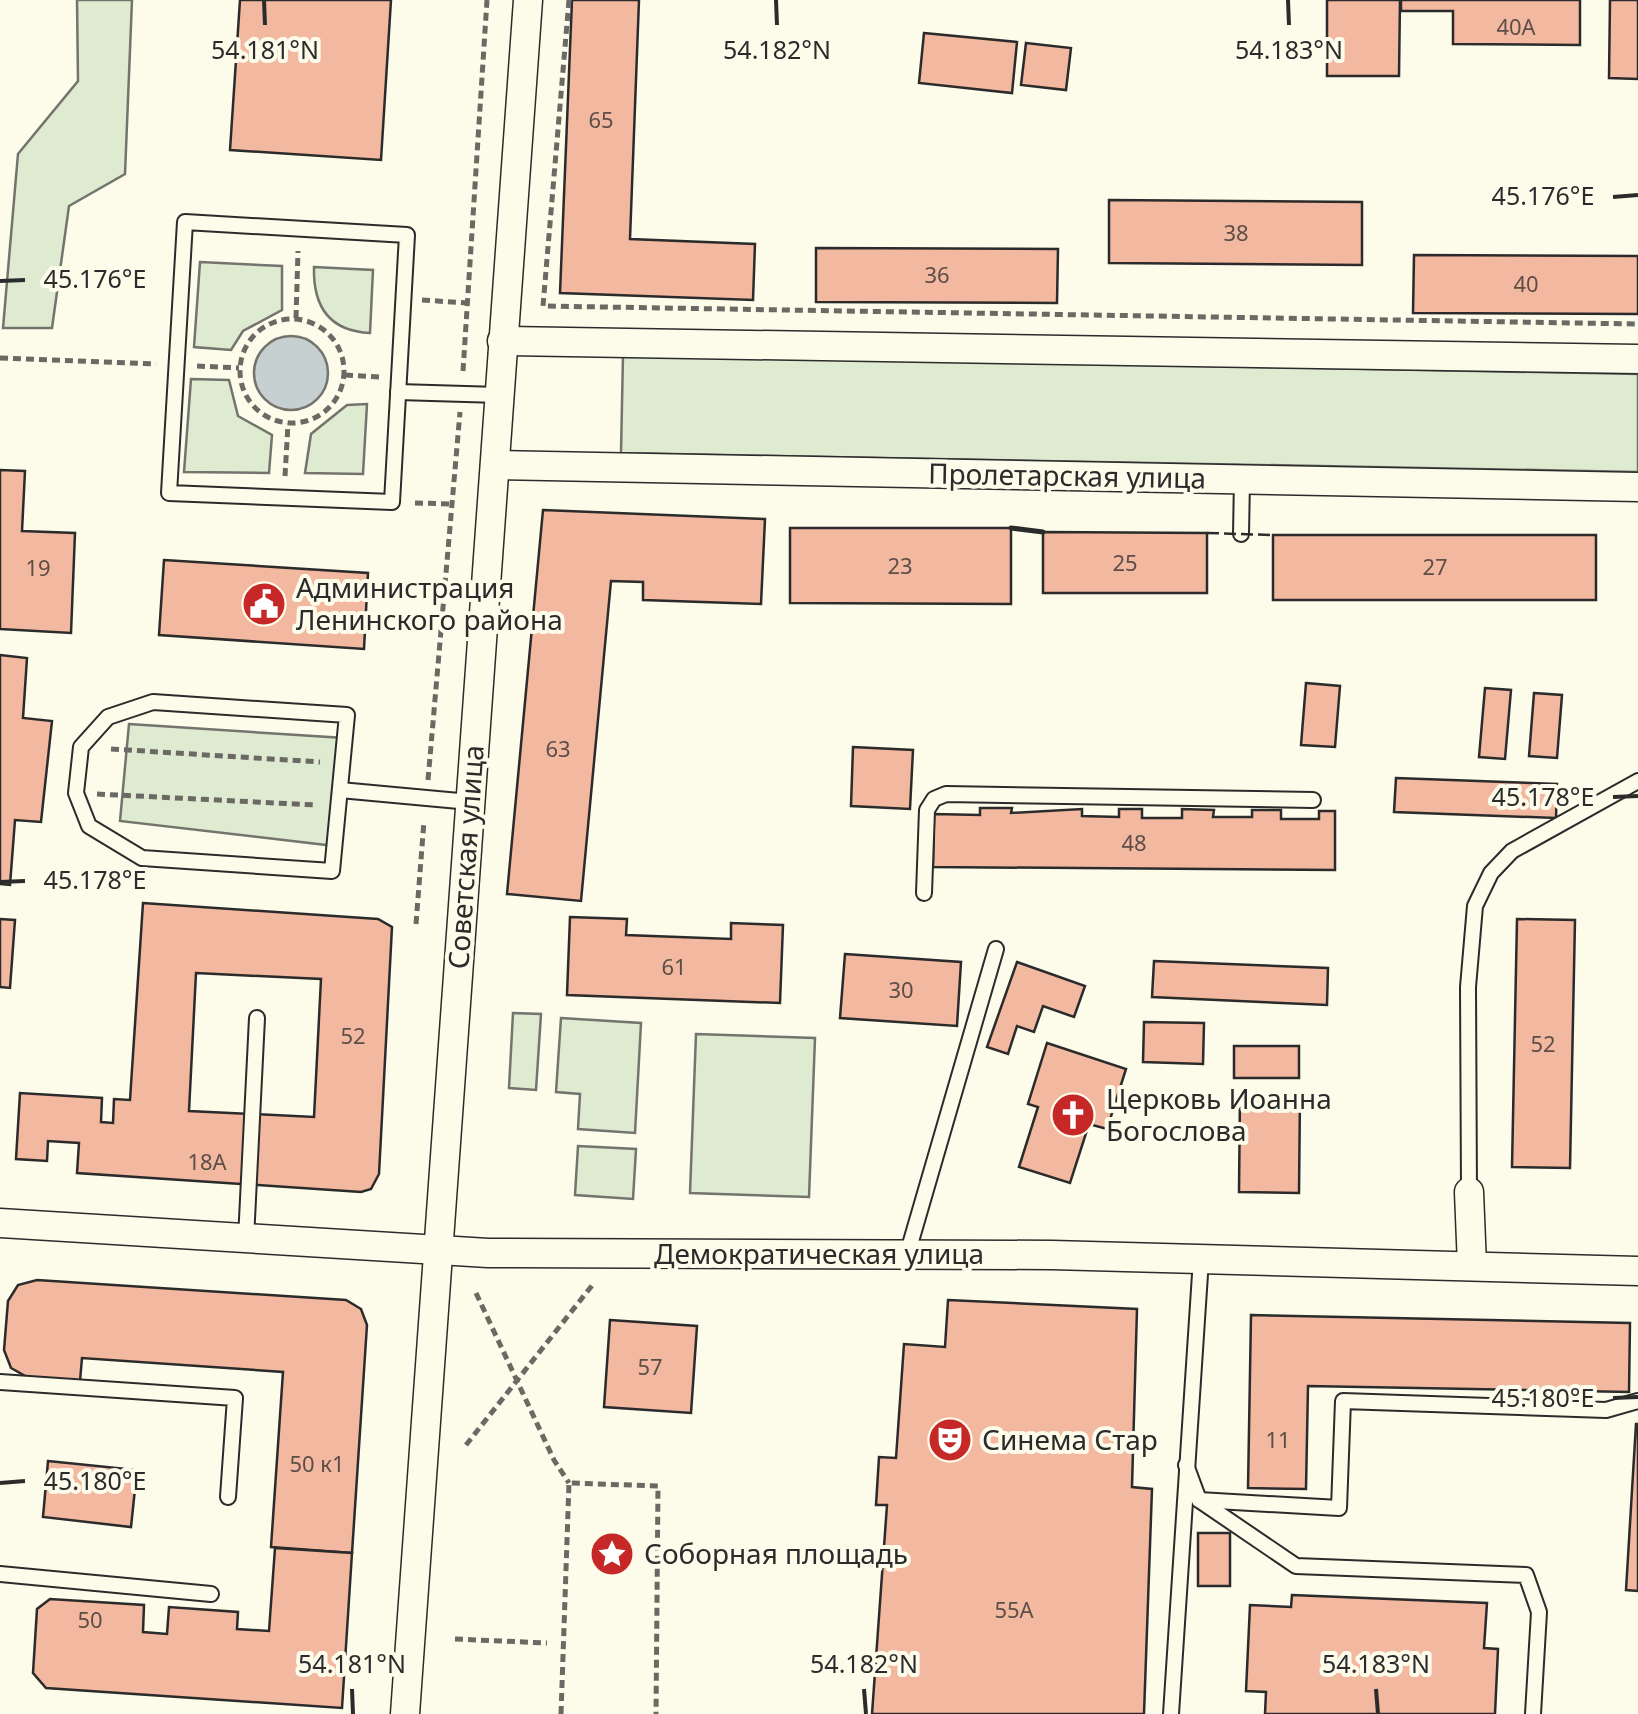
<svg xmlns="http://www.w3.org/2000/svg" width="1638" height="1714" viewBox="0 0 1638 1714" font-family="'Noto Sans',sans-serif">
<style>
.green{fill:#deebd1;stroke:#74746e;stroke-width:2.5}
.water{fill:#c7d0d0;stroke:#74746e;stroke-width:2.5}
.building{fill:#f2b8a0;stroke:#2b2b2b;stroke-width:2.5;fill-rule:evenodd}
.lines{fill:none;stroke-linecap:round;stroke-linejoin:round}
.service-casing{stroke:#2b2b2b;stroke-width:18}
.minor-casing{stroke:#2b2b2b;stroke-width:31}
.path{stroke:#6a6964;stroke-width:5;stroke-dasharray:8 5;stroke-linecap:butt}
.service{stroke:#fdfbea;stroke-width:14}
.minor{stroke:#fdfbea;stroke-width:28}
.fence{stroke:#2b2b2b;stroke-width:2.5;stroke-dasharray:12 5;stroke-linecap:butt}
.wall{stroke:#2b2b2b;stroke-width:5}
.ticks{fill:none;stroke:#2b2b2b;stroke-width:4}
.labels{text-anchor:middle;stroke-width:8;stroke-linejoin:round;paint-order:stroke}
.number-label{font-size:22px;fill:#5d4e48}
.street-label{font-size:28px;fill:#2b2b2b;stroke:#fdfbea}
.poi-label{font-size:28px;fill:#2b2b2b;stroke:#fdfbea;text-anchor:start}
.ticks-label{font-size:25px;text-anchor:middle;fill:#2b2b2b;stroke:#fdfbea;stroke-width:8;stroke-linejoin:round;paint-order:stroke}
</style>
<rect width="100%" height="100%" fill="#fdfbea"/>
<g class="green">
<polygon points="77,0 132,0 125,174 69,206 52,328 3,328 18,154 78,81"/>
<polygon points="200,262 282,266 282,310 243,331 231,350 194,347"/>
<path d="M314,267L373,270L370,333C328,331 313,305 314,267Z"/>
<polygon points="623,355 1638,374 1638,472 621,453"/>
<polygon points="191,379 229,380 238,416 272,435 269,473 184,472"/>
<polygon points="367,404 363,474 305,473 311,434 347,405"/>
<polygon points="129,724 344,738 335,846 120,821"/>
<polygon points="513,1013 541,1014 536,1090 509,1088"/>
<polygon points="561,1018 641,1023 635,1133 578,1129 580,1094 556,1092"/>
<polygon points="696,1034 815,1038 809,1197 690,1193"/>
<polygon points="578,1146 636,1149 633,1199 575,1195"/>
</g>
<circle class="water" cx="291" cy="373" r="37"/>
<g class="building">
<polygon points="240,0 391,0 381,160 230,150"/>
<polygon points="572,0 639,0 630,239 755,244 753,300 560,293"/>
<polygon points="1327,0 1400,0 1399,76 1327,76"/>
<polygon points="1401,0 1580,0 1580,45 1453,44 1453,11 1401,11"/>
<polygon points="1610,0 1638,0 1638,79 1609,78"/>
<polygon points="924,33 1017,42 1012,93 919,83"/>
<polygon points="1026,43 1071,48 1066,90 1021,85"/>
<polygon points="1109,200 1362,202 1362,265 1109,263"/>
<polygon points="816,248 1058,249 1057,303 816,302"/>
<polygon points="1414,255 1638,256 1638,314 1413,313"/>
<polygon points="0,470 25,471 22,531 75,533 71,633 0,629"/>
<polygon points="543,510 765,519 761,604 643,600 643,582 611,581 581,901 507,894"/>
<polygon points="790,528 1011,528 1011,604 790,603"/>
<polygon points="1043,532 1207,533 1207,593 1043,593"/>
<rect x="1273" y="535" width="323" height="65"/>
<polygon points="164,560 368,573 364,649 159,635"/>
<polygon points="0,655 27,658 23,718 52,721 41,822 15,820 10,885 0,884"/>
<polygon points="1306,683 1340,686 1335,747 1301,745"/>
<polygon points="1485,688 1511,690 1505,759 1479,757"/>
<polygon points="1534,693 1562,695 1557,758 1529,756"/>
<polygon points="853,747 913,750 910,809 851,806"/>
<polygon points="1396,778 1557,784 1556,818 1394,812"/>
<polygon points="980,808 1012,808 1011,813 1082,809 1082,816 1119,817 1119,809 1142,809 1142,818 1182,818 1182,809 1214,810 1213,817 1252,817 1252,810 1281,810 1281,819 1319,819 1319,811 1335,811 1335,870 933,867 934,814 980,815"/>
<path d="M143,903L378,919L392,927L379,1174L371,1189L361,1192L77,1173L79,1143L48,1141L47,1161L16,1159L20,1093L102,1098L101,1122L113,1123L114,1099L130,1100ZM196,973L321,979L314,1117L189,1111Z"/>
<polygon points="570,917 627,919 626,935 731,939 731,923 783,925 780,1003 567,995"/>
<polygon points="0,919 15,920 10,988 0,987"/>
<polygon points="1517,919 1575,920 1570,1168 1512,1167"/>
<polygon points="845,954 961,962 957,1026 840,1018"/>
<polygon points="1154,961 1328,968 1327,1005 1152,997"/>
<polygon points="1017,962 1085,986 1074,1017 1043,1006 1034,1032 1017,1026 1008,1054 987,1047"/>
<polygon points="1144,1022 1204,1023 1203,1064 1143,1062"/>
<polygon points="1047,1043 1126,1069 1107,1129 1089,1124 1070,1183 1019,1167 1038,1107 1028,1104"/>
<rect x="1234" y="1046" width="65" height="32"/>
<polygon points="1240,1094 1300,1095 1299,1193 1239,1192"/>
<polygon points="37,1280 346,1300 361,1309 367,1325 352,1553 271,1547 283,1372 82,1358 80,1381 27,1377 11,1368 4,1350 8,1301 18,1285"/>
<polygon points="948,1300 1137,1309 1132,1487 1152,1489 1144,1714 872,1714 887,1505 876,1505 879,1457 896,1458 904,1344 945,1347"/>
<polygon points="1251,1315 1630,1323 1629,1392 1308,1386 1306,1489 1248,1488"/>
<polygon points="610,1320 697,1326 691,1413 604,1407"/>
<polygon points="1636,1424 1638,1424 1638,1591 1626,1590"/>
<polygon points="48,1461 137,1470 131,1527 43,1517"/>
<rect x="1198" y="1533" width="32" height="53"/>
<polygon points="275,1548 352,1553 342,1708 46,1688 33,1673 37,1609 50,1599 144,1605 143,1632 167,1634 169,1607 238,1612 237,1629 269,1631"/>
<polygon points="1292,1595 1487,1603 1484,1648 1498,1649 1495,1714 1265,1714 1266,1692 1246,1691 1250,1605 1291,1607"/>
</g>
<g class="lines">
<defs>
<g id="service">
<polygon points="185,222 407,235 392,502 169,493"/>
<polyline points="398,392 499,395"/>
<polyline points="1241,534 1242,479"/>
<polygon points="153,702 347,715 332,871 142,858 89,826 76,793 81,747 108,717"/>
<polyline points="340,790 470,802"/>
<polyline points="924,893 927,810 934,799 946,794 1313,800"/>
<polyline points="1469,1192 1468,987 1475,906 1491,873 1512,851 1638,781"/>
<polyline points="246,1239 257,1018"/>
<polyline points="907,1255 996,949"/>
<polyline points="0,1382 235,1398 228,1497"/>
<polyline points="1186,1465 1199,1500 1296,1566 1526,1575 1539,1612 1533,1714"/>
<polyline points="1199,1500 1339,1508 1343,1401 1606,1410 1638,1401"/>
<polyline points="0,1574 211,1594"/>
<polyline points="1171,1714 1201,1259"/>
</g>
<g id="minor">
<polyline points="502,341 1638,359"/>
<polyline points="496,465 1638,487"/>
<polyline points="1469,1192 1472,1266"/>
<polyline points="0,1223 488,1253 1052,1255 1638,1271"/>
<polyline points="405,1714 528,0"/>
</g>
</defs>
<use href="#service" class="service-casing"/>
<use href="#minor" class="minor-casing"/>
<g class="path">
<polyline points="569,0 543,306 1638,324"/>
<polyline points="422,300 467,303"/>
<polyline points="296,318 298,251"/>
<circle cx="292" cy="371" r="52"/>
<polyline points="0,358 156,364"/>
<polyline points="197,366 239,368"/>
<polyline points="463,371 487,0"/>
<polyline points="345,375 381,377"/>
<polyline points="285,476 288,424"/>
<polyline points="415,503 452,504"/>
<polyline points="111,749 320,762"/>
<polyline points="428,780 460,412"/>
<polyline points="97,794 316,805"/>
<polyline points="416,924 424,821"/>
<polyline points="476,1293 554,1460 569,1483"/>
<polyline points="466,1445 594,1283"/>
<polyline points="455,1639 547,1643"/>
<polyline points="561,1714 569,1483 658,1486 656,1714"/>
</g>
<use href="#service" class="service"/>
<use href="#minor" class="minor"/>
<polyline class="fence" points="1207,533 1273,535"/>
<polyline class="wall" points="1011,528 1043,532"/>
</g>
<path class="ticks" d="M264,0L265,25M776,0L777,25M1288,0L1289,25M1613,197L1638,195M0,281L25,280M1613,797L1638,796M0,882L25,881M1613,1398L1638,1397M0,1483L25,1481M352,1689L353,1714M864,1689L866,1714M1376,1689L1378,1714"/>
<defs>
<symbol id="civic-disc" viewBox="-11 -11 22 22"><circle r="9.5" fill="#c62828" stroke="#fdfbea"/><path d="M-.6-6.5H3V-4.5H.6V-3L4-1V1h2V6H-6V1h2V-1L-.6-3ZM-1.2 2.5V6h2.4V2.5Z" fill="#fff"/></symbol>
<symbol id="church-disc" viewBox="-11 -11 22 22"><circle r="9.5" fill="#c62828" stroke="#fdfbea"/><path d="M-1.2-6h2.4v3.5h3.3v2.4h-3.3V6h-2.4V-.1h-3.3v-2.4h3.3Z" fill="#fff"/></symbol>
<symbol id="theatre-disc" viewBox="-11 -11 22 22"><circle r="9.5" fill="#c62828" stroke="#fdfbea"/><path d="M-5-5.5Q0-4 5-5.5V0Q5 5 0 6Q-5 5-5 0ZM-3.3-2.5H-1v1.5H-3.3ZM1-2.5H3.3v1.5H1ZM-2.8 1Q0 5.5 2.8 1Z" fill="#fff"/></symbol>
<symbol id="sight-disc" viewBox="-11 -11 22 22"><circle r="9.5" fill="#c62828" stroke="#fdfbea"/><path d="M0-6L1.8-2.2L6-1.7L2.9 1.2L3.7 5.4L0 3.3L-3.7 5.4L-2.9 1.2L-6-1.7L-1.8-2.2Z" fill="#fff"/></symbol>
</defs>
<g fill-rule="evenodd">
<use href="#civic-disc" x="239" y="579" width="50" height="50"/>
<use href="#church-disc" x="1048" y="1090" width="50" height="50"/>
<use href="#theatre-disc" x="925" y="1415" width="50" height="50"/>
<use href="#sight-disc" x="587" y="1529" width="50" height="50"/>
</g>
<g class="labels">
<g class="number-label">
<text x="1516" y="35">40А</text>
<text x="601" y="128">65</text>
<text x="1236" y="241">38</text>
<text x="937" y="283">36</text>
<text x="1526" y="292">40</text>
<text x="1125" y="571">25</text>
<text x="900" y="574">23</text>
<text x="1435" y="575">27</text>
<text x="38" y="576">19</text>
<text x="558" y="757">63</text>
<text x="1134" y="851">48</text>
<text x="674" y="975">61</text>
<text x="901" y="998">30</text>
<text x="353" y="1044">52</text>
<text x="1543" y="1052">52</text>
<text x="207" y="1170">18А</text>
<text x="650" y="1375">57</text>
<text x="1278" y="1448">11</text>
<text x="317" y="1472">50 к1</text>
<text x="1014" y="1618">55А</text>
<text x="90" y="1628">50</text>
</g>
<g class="street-label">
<text transform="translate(1067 476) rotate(1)" y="10">Пролетарская улица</text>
<text transform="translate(466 857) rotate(-86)" y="10">Советская улица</text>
<text x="819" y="1264">Демократическая улица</text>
</g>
<g class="poi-label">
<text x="296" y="598">Администрация<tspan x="296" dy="32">Ленинского района</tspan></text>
<text x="1106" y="1109">Церковь Иоанна<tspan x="1106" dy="32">Богослова</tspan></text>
<text x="982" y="1450">Синема Стар</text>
<text x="644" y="1564">Соборная площадь</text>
</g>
</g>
<g class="ticks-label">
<text x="265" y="59">54.181°N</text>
<text x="777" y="59">54.182°N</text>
<text x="1289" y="59">54.183°N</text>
<text x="1543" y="205">45.176°E</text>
<text x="95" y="288">45.176°E</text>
<text x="1543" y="806">45.178°E</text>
<text x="95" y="889">45.178°E</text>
<text x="1543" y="1407">45.180°E</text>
<text x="95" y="1490">45.180°E</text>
<text x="352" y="1673">54.181°N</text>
<text x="864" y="1673">54.182°N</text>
<text x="1376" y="1673">54.183°N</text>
</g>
</svg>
